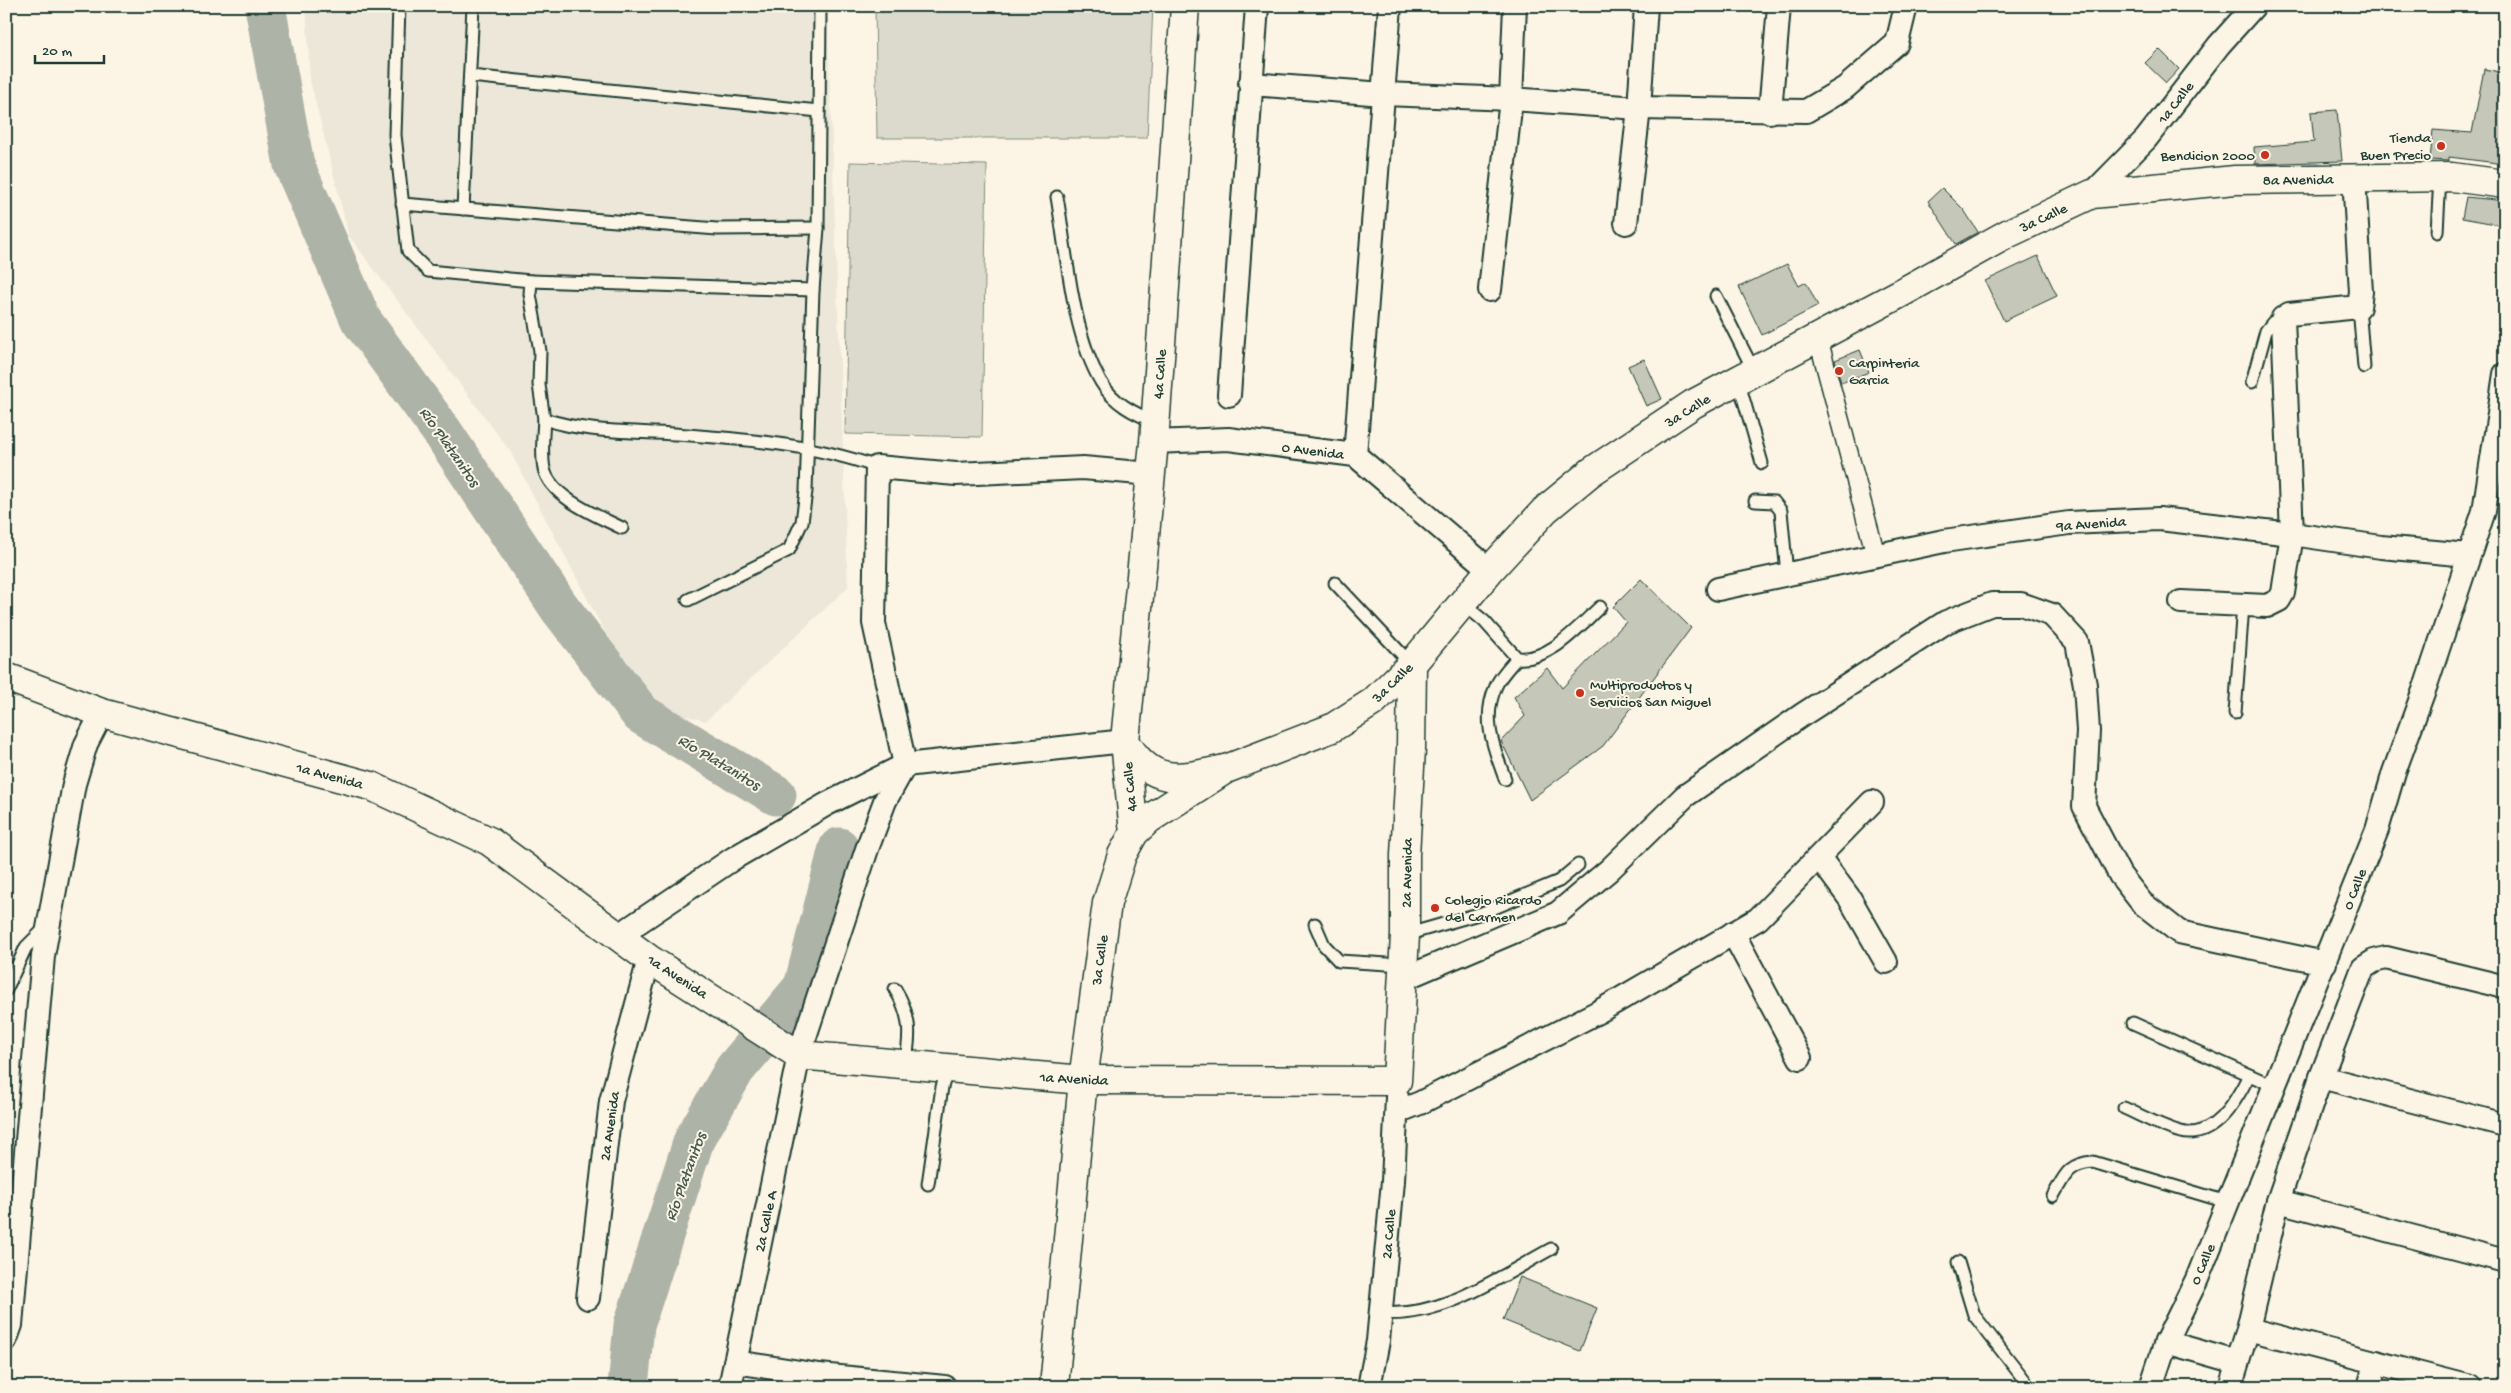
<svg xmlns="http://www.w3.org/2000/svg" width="2511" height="1393" viewBox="0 0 2511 1393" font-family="'Gochi Hand',sans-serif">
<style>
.built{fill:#ece7d8}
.green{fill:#dcdacc;stroke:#7e8c80}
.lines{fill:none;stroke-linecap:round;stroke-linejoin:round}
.river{stroke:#aeb3a7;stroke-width:41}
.building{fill:#c5c7b9;stroke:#1f3d34}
.service-casing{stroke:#1f3d34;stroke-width:15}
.pedestrian-casing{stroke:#1f3d34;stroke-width:21}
.minor-casing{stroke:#1f3d34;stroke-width:26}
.tertiary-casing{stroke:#1f3d34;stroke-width:31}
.secondary-casing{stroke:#1f3d34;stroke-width:31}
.primary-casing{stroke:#1f3d34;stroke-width:31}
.service{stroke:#fcf5e5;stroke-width:11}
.pedestrian{stroke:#fcf5e5;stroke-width:18}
.minor{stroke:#fcf5e5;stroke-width:22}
.tertiary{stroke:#fcf5e5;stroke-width:28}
.secondary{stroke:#fcf5e5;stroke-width:28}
.primary{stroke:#fcf5e5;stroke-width:28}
.poi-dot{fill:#c8321e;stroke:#fcf5e5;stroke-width:2}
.labels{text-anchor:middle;stroke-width:4;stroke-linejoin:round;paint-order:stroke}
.street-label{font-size:15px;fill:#1f3d34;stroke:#fcf5e5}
.poi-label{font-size:15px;fill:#1f3d34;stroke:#fcf5e5;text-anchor:start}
.water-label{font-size:16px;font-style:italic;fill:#435a51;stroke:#fcf5e5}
</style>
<rect width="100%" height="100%" fill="#fcf5e5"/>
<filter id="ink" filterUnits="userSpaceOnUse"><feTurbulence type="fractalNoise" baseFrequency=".02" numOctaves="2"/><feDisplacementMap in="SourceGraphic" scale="10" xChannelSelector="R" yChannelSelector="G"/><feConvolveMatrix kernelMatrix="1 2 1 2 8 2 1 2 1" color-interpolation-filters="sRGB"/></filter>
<g filter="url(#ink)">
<polygon class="built" points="306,6 827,6 848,587 706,721 643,705 510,451 349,236 310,80"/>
<g class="green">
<polygon points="875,6 1153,6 1147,138 877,138"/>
<polygon points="850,162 987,165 982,437 845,434"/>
</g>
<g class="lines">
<g class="river">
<polyline points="265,6 294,165 361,320 443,433 559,607 641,714 776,795"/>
<polyline points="628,1387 634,1325 694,1140 735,1069 804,987 839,848"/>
</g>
</g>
<g class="building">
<polygon points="2159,49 2179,69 2166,83 2145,63"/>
<polygon points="2484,69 2505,73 2505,164 2449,157 2449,161 2430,160 2433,130 2472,133"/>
<polygon points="2337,110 2342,161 2255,164 2254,147 2314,142 2311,112"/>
<polygon points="1942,188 1964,210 1978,232 1956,244 1928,201"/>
<polygon points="2466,197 2496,200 2503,210 2501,225 2462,218"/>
<polygon points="2038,256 2057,296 2004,321 1985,281"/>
<polygon points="1787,264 1799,286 1806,282 1818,306 1762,335 1739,287"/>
<polygon points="1860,350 1869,372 1841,383 1835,360"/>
<polygon points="1644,359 1662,399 1646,406 1628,366"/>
<polygon points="1641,579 1691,628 1603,746 1530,800 1501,741 1525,716 1514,697 1547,668 1562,688 1626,622 1613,607"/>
<polygon points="1520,1277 1597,1308 1580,1351 1503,1320"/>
</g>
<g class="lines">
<defs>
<g id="service">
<path d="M399,6L395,135L408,251L428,271L531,281L530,294L540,351L539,385L544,419C587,433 630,431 675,434C743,439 813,444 877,467"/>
<polyline points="470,76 819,111"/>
<path d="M1057,197C1067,254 1072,333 1101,382C1113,403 1135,414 1156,422"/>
<polyline points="402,204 717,229 818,228"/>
<polyline points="463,209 473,6"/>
<polyline points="2437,232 2440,177"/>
<polyline points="531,281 813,290"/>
<polyline points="1716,296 1754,371"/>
<polyline points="2359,307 2364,367"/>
<polyline points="1738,380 1762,463"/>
<polyline points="2252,382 2266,331 2273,322 2283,320"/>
<path d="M544,419C543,435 541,453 544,469C551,498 598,516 622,528"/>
<polyline points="1755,501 1774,502 1781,511 1787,574"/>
<polyline points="1335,583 1411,664"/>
<polyline points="688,600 789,550 802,522 806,491 813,290 818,228 820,12"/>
<path d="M1462,603L1484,621L1517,658C1549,662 1579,626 1600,607"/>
<polyline points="2235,713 2243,605"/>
<path d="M1505,779C1494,748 1481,719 1496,686C1500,676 1510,666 1517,658"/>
<polyline points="1315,924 1324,945 1339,961 1404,965"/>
<polyline points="1405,935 1482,913 1559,881 1578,865"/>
<path d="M895,989C911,1015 911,1035 905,1064"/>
<polyline points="6,990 26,947 45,928"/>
<polyline points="2133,1023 2274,1086"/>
<path d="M2124,1108C2142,1116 2162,1127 2181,1132C2214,1140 2237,1100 2249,1075"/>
<polyline points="928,1184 942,1087 948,1068"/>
<path d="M2053,1196C2065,1176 2067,1164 2093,1162L2227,1202"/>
<polyline points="1958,1262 1974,1315 2030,1387"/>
<path d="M1380,1313C1441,1319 1499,1277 1551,1249"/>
</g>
<polyline id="pedestrian" points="1818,338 1876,556"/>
<g id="minor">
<polyline points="1250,84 1384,94 1511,99 1639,108 1806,111 1845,88 1897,43 1906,6"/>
<polyline points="1770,112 1779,6"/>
<polyline points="2092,194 2146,139 2219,45 2254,6"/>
<polyline points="1626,223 1639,108 1646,6"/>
<polyline points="1490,290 1511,99 1515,6"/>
<polyline points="1229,395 1257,6"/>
<polyline points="1154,442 1228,439 1355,455 1490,570"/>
<polyline points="1355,455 1390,6"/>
<polyline points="1718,589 1944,541 2069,523 2159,519 2292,534 2381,547 2468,555"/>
<polyline points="2181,602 2267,606 2279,600 2283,593 2292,534 2283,318 2289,314 2359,307 2361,292 2354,177"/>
<polyline points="1819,857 1850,899 1886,962"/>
<polyline points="1733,933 1800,1058"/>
<polyline points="618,936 734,858 827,804 905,765 1125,741"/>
<polyline points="1403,979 1558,913 1609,870 1685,796 1802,715 1946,622 1992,604 2021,604 2052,615 2077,642 2085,685 2088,731 2084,806 2120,875 2142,903 2179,932 2325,963"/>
<polyline points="2321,1077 2505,1125"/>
<polyline points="1397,1112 1420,1103 1598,1012 1758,919 1872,802"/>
<polyline points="2278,1201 2505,1261"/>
<polyline points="588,1298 611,1101 649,959"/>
<polyline points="2248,1329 2471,1387"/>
<polyline points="6,1339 11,1325 43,956 74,784 86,744 102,713"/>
<polyline points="2166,1342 2236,1362"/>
<polyline points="735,1362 819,1375 945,1387"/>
<polyline points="730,1387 799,1055 867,849 885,801 905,765 874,623 877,467 956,474 1083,468 1151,474"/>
<polyline points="1369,1387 1378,1341 1393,1181 1397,1097"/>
<polyline points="2151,1387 2166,1342 2197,1279 2377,830 2394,772 2427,682 2484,511 2505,374"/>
<polyline points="2230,1387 2248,1329 2278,1201 2321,1077 2363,968 2374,961 2386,958 2505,987"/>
<polyline points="2369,1387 2376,1362"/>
</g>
<polyline id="tertiary" points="6,677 102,713 371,786 489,841 649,959 799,1055 1083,1080"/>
<g id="secondary">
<path d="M1125,741C1152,787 1179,779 1225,769"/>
<polyline points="1134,833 1125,741 1154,442 1185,6"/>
</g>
<g id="primary">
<polyline points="1083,1080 1397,1081 1405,935 1405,855 1411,749 1412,664"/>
<polyline points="1054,1387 1083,1080 1107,903 1122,855 1134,833 1149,819 1226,769 1332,728 1373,702 1412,664 1490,570 1545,510 1591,472 1693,404 1901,293 2009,233 2092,194 2235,180 2452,177 2505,184"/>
</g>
</defs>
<use href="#service" class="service-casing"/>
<use href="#pedestrian" class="pedestrian-casing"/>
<use href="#minor" class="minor-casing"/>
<use href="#tertiary" class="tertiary-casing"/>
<use href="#secondary" class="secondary-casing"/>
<use href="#primary" class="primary-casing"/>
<use href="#service" class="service"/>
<use href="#pedestrian" class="pedestrian"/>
<use href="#minor" class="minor"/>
<use href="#tertiary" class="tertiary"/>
<use href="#secondary" class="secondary"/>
<use href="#primary" class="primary"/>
</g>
</g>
<g class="poi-dot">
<circle cx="2441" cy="146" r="5"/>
<circle cx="2265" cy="155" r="5"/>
<circle cx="1839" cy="371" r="5"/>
<circle cx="1580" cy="693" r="5"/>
<circle cx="1435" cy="908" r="5"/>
</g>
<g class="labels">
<g class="street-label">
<text transform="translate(2175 102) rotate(-52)" y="5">1a Calle</text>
<text transform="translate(2298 179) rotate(-1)" y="5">8a Avenida</text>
<text transform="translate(2043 217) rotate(-25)" y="5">3a Calle</text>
<text transform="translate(1159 374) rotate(-86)" y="5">4a Calle</text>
<text transform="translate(1687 410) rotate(-32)" y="5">3a Calle</text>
<text transform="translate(1313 450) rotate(7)" y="5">0 Avenida</text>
<text transform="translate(2091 523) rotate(-4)" y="5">9a Avenida</text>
<text transform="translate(1392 682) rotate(-44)" y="5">3a Calle</text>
<text transform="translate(330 775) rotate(15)" y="5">1a Avenida</text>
<text transform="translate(1129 787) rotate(-95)" y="5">4a Calle</text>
<text transform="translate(1406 873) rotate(-89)" y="5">2a Avenida</text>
<text transform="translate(2354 889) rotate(-69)" y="5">0 Calle</text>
<text transform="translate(1099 960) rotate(-82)" y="5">3a Calle</text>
<text transform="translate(678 976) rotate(33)" y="5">1a Avenida</text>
<text transform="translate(1074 1078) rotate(3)" y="5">1a Avenida</text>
<text transform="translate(609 1126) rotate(-82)" y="5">2a Avenida</text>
<text transform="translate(765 1221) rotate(-78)" y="5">2a Calle A</text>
<text transform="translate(1388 1234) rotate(-85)" y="5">2a Calle</text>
<text transform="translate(2202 1264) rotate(-67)" y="5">0 Calle</text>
</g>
<g class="poi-label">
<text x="2431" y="142" text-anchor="end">Tienda<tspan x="2431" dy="17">Buen Precio</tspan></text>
<text x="2255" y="160" text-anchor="end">Bendicion 2000</text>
<text x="1849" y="367">Carpinteria<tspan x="1849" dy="17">Garcia</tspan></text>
<text x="1590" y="689">Multiproductos y<tspan x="1590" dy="17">Servicios San Miguel</tspan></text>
<text x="1445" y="904">Colegio Ricardo<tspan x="1445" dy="17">del Carmen</tspan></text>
</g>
<g class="water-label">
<text transform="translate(451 446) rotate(55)" y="6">Río Platanitos</text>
<text transform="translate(720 761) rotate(31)" y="6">Río Platanitos</text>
<text transform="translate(684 1176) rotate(-70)" y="6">Río Platanitos</text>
</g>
</g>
<rect width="2511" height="1393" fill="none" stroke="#fcf5e5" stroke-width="25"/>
<rect x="12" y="12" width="2486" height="1368" fill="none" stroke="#1f3d34" stroke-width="2" filter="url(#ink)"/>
<path d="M35 55v8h69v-8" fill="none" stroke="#1f3d34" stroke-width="2.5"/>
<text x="42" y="55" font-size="15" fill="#1f3d34" stroke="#fcf5e5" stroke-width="4" paint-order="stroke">20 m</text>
</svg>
